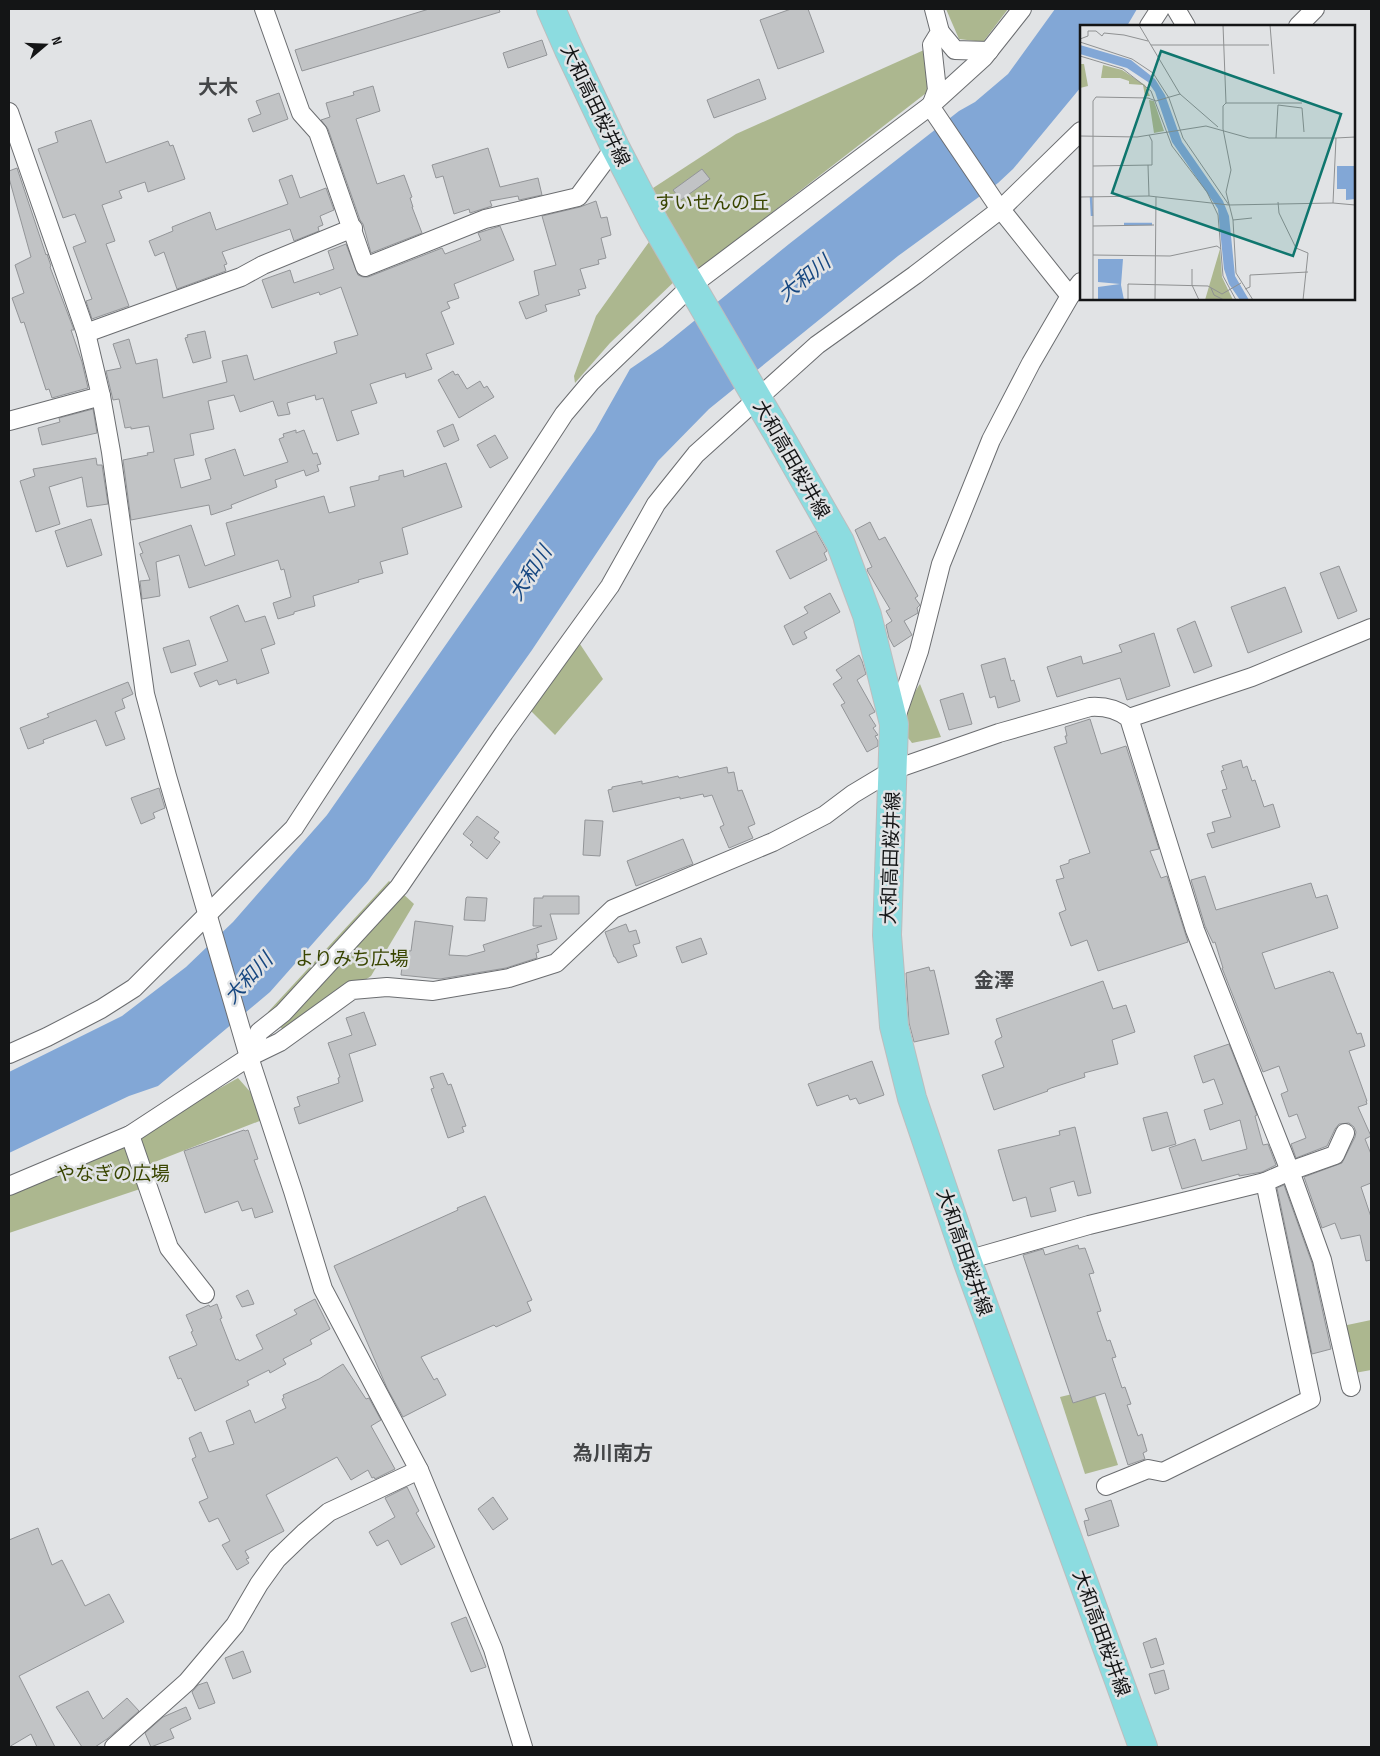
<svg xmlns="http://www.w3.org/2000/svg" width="1380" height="1756" viewBox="0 0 1380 1756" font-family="'Sofia Sans Condensed','Noto Sans JP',sans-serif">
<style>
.green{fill:#acb78f}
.water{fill:#82a7d6}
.building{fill:#c1c3c5;stroke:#939598}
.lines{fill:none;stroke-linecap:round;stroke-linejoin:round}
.street-casing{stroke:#6b6d70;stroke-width:20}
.primary-casing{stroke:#bdbdbe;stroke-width:30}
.street{stroke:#fff;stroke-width:18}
.primary{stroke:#8cdce0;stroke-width:28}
.labels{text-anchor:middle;stroke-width:5;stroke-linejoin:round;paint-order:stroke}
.street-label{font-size:19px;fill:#141516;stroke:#e1e3e5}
.park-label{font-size:19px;fill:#394500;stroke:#e1e3e5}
.neighbourhood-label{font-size:20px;font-weight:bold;fill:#444648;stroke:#e1e3e5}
.water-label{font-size:20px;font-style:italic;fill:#164780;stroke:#e1e3e5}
.inset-river{fill:none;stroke:#82a7d6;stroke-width:2.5}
.inset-road{fill:none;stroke:#8f9192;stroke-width:1}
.view{fill:#0f766e;fill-opacity:0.15;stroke:#0f766e;stroke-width:2.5}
.inset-edge{fill:none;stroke:#141516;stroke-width:2.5}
</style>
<rect width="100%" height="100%" fill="#e1e3e5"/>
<g class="green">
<polygon points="946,9 1008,9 983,42 959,39"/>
<polygon points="924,50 930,90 698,270 650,190 736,134"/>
<polygon points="654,235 678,278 610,343 575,383 574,376 596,316"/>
<polygon points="576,638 603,679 555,735 527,707"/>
<path d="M920,684L941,737L912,743C910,740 906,736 904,733C897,718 912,696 920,684Z"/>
<polygon points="389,881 414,904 371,976 288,1032 283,1030 268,1012"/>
<polygon points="238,1078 253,1095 262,1120 147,1165 133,1137"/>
<polygon points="129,1141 143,1188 9,1233 9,1191"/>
<polygon points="1371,1320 1371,1370 1344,1375 1333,1328"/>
<polygon points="1093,1389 1118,1465 1085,1474 1060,1397"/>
</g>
<polygon class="water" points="1055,9 1137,9 1127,26 1081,26 1081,87 1013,169 998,183 898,256 709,409 658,461 532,650 368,881 270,992 158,1086 129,1096 9,1153 9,1072 122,1016 186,967 233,922 327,815 595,431 630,369 662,347 789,244 959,111 975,102 1008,74"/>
<g class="building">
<polygon points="429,9 499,9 500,12 302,71 295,50"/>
<polygon points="791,9 808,9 824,52 778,69 760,20"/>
<polygon points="542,40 547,55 508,68 503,53"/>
<polygon points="759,79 766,99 714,118 707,100"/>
<polygon points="373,86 380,111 356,119 377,184 404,175 412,197 410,198 413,207 412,207 422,233 371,253 363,224 360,220 328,129 321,120 330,117 326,103 354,95 353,92"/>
<polygon points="279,93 288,119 253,132 248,119 261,114 256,101"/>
<polygon points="91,120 106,163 168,141 170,146 173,145 185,179 148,192 145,182 119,191 122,198 102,205 115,241 106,244 129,306 92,319 86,301 92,299 73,247 86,242 75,214 63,218 38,149 58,142 55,132"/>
<polygon points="488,148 500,187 538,178 542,195 519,200 518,196 490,201 492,206 470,213 469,209 454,214 443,176 436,178 432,165"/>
<polygon points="17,168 46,255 47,254 51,266 50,267 74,330 71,330 82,362 88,388 52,398 49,389 46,390 24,322 21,323 12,298 24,293 15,265 31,257 9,178 9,171"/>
<polygon points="702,169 710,179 681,200 673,190"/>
<polygon points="292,175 300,198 326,188 334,210 320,216 323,225 318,227 319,231 294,241 290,229 222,252 227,264 224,265 226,271 177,289 164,252 155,256 149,241 173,231 172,227 210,212 216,230 288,204 279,180"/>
<polygon points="596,201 601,218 607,217 611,235 601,238 606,258 598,260 599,264 580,269 586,288 578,290 580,295 545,305 547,311 526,319 519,302 539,295 534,271 556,265 542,216 580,207"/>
<polygon points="500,226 514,260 454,284 459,298 447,302 450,308 441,312 454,344 426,354 432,369 406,378 405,373 370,384 377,403 351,411 359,434 337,441 323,398 316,400 315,395 287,403 290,414 278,416 273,401 240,412 234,395 208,401 214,429 190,434 194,455 174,459 181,488 211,479 205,459 235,449 244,476 288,462 279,439 284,437 283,434 296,430 296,433 304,430 313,454 317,453 321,464 317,465 319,471 306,476 304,470 275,480 277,487 231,505 232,508 211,515 209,505 131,520 123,460 148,455 147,453 154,452 149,426 131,429 131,427 125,428 119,399 113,400 106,371 121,368 113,344 129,339 136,364 157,359 163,398 227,382 222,361 247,355 254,380 337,353 334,342 358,335 341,287 320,295 319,292 272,308 262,280 290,270 294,283 334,269 328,251 346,244 358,275 363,277 368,277 442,248 445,254 481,240 478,233"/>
<polygon points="205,331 211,358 193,363 185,338 188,337 187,335"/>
<polygon points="453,371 455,375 458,374 467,389 480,381 484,388 487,386 494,397 459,418 438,380"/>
<polygon points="93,409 97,433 42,445 38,428 60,422 59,418"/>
<polygon points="453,424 459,440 444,447 437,431"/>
<polygon points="495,435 508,458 490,468 477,445"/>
<polygon points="96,458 97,465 102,465 108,504 87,507 82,477 49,487 60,524 36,532 20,481 35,476 33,469"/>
<polygon points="446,463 462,507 402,528 408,554 380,562 383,573 358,580 359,582 313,596 315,606 294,612 294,614 278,619 273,603 291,597 284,569 281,570 278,560 189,588 179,555 156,562 160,596 142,599 140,581 150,580 140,554 143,553 139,543 191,525 205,566 235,555 226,523 324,496 329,513 355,506 350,487 379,480 379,476 403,470 404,477"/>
<polygon points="91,519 102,555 67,567 55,531"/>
<polygon points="870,522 879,540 885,537 918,596 915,598 920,605 917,608 918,613 904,621 912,635 894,647 889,638 886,625 892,621 886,611 890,609 868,572 867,569 872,567 855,530"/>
<polygon points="816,531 826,549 827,551 824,553 827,560 790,579 776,551"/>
<polygon points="1339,566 1357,611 1338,619 1320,573"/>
<polygon points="1285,587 1302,632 1248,653 1231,607"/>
<polygon points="830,593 840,612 804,632 807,638 793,645 784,626 808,613 804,607"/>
<polygon points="238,605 245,622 265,616 275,644 261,649 269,673 237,684 236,679 219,685 217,680 200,687 194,673 228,661 210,617"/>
<polygon points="1195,621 1212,666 1194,673 1177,629"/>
<polygon points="1154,633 1170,686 1127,700 1120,678 1057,697 1047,667 1081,656 1083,664 1122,652 1119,645"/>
<polygon points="189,640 196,665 171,673 163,648"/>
<polygon points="859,655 862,661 866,674 857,680 874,710 875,712 869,715 876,726 873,728 878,735 875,736 878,741 878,746 867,752 841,705 845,703 833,684 842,678 836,670"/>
<polygon points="1005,658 1011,681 1014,680 1020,701 998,708 995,696 990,698 981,665"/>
<polygon points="128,682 133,694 122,699 125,708 115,712 125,739 106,746 96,720 43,740 44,743 28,749 20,728 49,717 47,714"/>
<polygon points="963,693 972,724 949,730 940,700"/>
<polygon points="1090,719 1101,754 1126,746 1159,849 1150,851 1161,878 1167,876 1188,942 1098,971 1087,940 1071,946 1059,913 1066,910 1056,880 1064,878 1060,866 1069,863 1069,860 1090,853 1054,747 1067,743 1065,736 1067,736 1065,727"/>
<polygon points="1241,760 1243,768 1247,766 1252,781 1255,780 1264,807 1273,804 1280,827 1212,848 1207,834 1215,832 1212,822 1231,817 1222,790 1227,789 1221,771 1224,770 1222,766"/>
<polygon points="727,767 728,773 734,772 738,791 742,790 755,824 748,827 753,838 729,848 720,827 724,825 712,795 704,797 703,794 680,799 680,797 613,812 608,790 612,789 612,787 642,781 642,784 678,776 679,778"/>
<polygon points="159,788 165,808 153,813 155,818 141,824 131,798"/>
<polygon points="477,816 499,832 494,838 500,842 487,859 470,845 473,842 463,834"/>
<polygon points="585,820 603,821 600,856 583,855"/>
<polygon points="683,839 693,864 636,886 627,861"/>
<polygon points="1205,876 1216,910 1311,883 1316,898 1327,895 1338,928 1262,953 1275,989 1330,971 1330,973 1333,972 1357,1034 1361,1033 1365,1046 1349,1051 1367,1101 1366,1101 1367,1104 1358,1107 1371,1136 1365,1139 1371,1154 1371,1183 1361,1187 1371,1217 1371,1260 1366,1261 1360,1235 1341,1239 1335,1223 1322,1228 1304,1177 1342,1163 1355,1137 1356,1132 1354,1127 1349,1123 1339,1124 1335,1129 1327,1146 1296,1158 1291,1144 1306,1138 1297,1114 1289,1117 1281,1094 1288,1091 1279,1066 1263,1072 1222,968 1223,968 1215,942 1213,943 1205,926 1191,880"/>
<polygon points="543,896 579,896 579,914 550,914 557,939 537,945 539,952 536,953 537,958 506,968 440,979 401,975 404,950 411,951 415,921 453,926 449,955 467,956 485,951 483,945 542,926 533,926 534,898 543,898"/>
<polygon points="467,897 487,898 485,921 464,920 466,898"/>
<polygon points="626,924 629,932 636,930 640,943 633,945 637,956 618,963 615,957 614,957 605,932"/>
<polygon points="701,938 707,954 682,963 676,947"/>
<polygon points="929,967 930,971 934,970 949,1034 914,1042 909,1023 906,973"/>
<polygon points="1103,981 1113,1009 1126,1005 1135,1032 1112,1040 1118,1064 1084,1073 1085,1077 1051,1088 1047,1090 1048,1091 994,1110 982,1075 1004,1067 995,1042 996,1040 1002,1037 996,1019"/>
<polygon points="364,1012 376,1045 349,1054 363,1101 299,1124 294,1108 300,1106 297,1097 339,1083 338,1078 340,1077 328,1043 352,1035 346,1018"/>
<polygon points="1229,1044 1257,1115 1255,1116 1263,1145 1268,1144 1276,1165 1262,1172 1239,1176 1239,1174 1182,1189 1169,1148 1195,1139 1202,1161 1247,1149 1240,1120 1210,1130 1204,1110 1223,1104 1214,1079 1203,1083 1194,1056"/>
<polygon points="872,1061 884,1095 859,1104 856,1098 850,1100 848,1095 817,1106 808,1084"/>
<polygon points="443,1073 448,1085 451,1084 466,1126 462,1127 464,1132 448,1138 431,1089 434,1088 430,1077"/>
<polygon points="1167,1112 1176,1144 1152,1151 1143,1118"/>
<polygon points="1075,1127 1091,1193 1078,1196 1074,1181 1050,1188 1056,1211 1031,1217 1026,1197 1013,1201 998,1150 1060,1135 1059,1131"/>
<polygon points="244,1130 245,1131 248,1130 258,1159 254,1160 273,1212 255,1218 252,1208 242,1211 238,1201 205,1213 184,1151"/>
<polygon points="1284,1185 1312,1263 1331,1349 1312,1354 1277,1188"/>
<polygon points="485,1196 532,1300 527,1302 531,1311 496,1327 494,1325 421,1357 434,1380 437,1378 446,1395 403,1417 387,1388 334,1266 458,1210 457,1208"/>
<polygon points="1078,1245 1079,1249 1085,1248 1094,1273 1089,1274 1101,1311 1097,1312 1107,1341 1110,1340 1116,1357 1112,1358 1122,1388 1125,1387 1131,1404 1127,1405 1138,1436 1142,1434 1147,1451 1143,1453 1145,1459 1128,1465 1105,1393 1073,1403 1023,1255 1043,1249 1045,1255"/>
<polygon points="248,1290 254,1304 242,1307 236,1296"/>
<polygon points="315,1299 330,1329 310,1340 312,1344 283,1359 286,1364 270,1373 269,1370 247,1381 249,1385 195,1411 181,1378 178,1379 169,1357 197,1345 191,1332 193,1331 186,1315 209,1305 210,1307 217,1304 222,1318 220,1319 236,1360 238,1359 239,1361 263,1349 256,1335 297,1314 294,1310"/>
<polygon points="343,1364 366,1399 369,1398 381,1420 371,1426 395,1469 375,1479 374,1477 372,1478 368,1470 351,1480 337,1457 266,1495 284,1531 245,1551 249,1558 246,1559 249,1563 237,1570 222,1545 230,1541 218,1518 209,1522 199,1502 208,1498 192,1459 196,1457 189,1438 201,1432 209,1452 234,1444 226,1421 250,1410 255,1423 286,1408 282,1399 284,1398 283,1395 319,1379"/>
<polygon points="407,1487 419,1511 416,1513 435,1547 401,1565 388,1540 377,1546 369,1532 395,1517 385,1498"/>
<polygon points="493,1497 508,1519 493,1530 478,1509"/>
<polygon points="1111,1500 1119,1526 1088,1536 1084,1521 1089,1520 1085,1509"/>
<polygon points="38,1528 52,1565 62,1560 85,1606 109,1594 124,1622 19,1676 55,1747 37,1747 31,1734 9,1747 9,1540"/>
<polygon points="466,1617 486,1667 471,1672 451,1623"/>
<polygon points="1156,1638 1164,1664 1151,1668 1143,1643"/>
<polygon points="243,1651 251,1672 233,1679 225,1658"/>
<polygon points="1164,1670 1169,1689 1155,1694 1149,1674"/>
<polygon points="207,1682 215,1703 199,1709 192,1692 198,1685"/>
<polygon points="88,1691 103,1719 127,1698 139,1711 107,1739 95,1747 82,1747 56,1707"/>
<polygon points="186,1707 191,1719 170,1729 174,1738 151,1747 145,1733 163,1717"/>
</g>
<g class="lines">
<defs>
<g id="street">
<polyline points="264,9 301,113 318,132 365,267 485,219 578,197 615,147"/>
<polyline points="1176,9 1186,26"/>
<polyline points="1149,26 1160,9"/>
<polyline points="1298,26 1315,9"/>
<polyline points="940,32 955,50 989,51"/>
<polyline points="930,106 995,202 1070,296"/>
<polyline points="931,106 937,90 932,45 940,32 934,9"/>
<polyline points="9,112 86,333 101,396 111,452 145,694 167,776 249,1057 293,1191 323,1289 419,1470 493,1649 523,1747"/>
<polyline points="86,333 241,277 263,265 353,228"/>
<polyline points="9,421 101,396"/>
<polyline points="1129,718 1252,677 1371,628"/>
<polyline points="894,723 919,651 941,564 991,440 1031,363 1070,296 1081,282"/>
<polyline points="9,1054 47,1037 101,1009 134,988 294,828 564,414 591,382 692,285 930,106 984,57 1022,9"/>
<polyline points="249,1057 259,1032 283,1013 399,887 504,733 610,586 656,504 696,454 817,345 915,275 1001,209 1081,131"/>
<polyline points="130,1135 169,1248 205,1294"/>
<polyline points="1265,1182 1290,1171 1335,1155 1345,1133"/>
<path d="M9,1186L130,1135L249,1057L280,1042L352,990L387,987L433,991L509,978L556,963L613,909L773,842L825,815L853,794L893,770L999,733L1090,707C1105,706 1117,709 1129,718L1195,930L1290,1171L1322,1260L1351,1387"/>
<polyline points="967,1260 1089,1225 1265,1182 1311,1399 1163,1472 1148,1469 1106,1486"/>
<polyline points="114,1747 187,1682 235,1625 259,1584 277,1559 304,1533 329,1512 419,1470"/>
</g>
<polyline id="primary" points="551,9 569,50 615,147 654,222 784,444 840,542 867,615 894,724 887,935 894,1026 912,1098 967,1260 1143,1747"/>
</defs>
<use href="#street" class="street-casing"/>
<use href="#primary" class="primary-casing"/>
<use href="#street" class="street"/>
<use href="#primary" class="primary"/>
</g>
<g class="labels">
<g class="street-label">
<text transform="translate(596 105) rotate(64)" y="7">大和高田桜井線</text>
<text transform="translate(792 459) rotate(60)" y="7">大和高田桜井線</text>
<text transform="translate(890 858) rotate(-88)" y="7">大和高田桜井線</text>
<text transform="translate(965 1252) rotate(71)" y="7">大和高田桜井線</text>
<text transform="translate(1102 1633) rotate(70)" y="7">大和高田桜井線</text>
</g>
<g class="park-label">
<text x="712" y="209">すいせんの丘</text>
<text x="352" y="965">よりみち広場</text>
<text x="113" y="1180">やなぎの広場</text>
</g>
<g class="neighbourhood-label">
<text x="218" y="94">大木</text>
<text x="994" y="987">金澤</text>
<text x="613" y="1460">為川南方</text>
</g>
<g class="water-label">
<text transform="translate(804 278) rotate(-39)" y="7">大和川</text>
<text transform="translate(530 573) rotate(-57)" y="7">大和川</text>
<text transform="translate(248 978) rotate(-47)" y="7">大和川</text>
</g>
</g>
<g transform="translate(1080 25)">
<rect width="275" height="275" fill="#e1e3e5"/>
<path d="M0,39H4L8,61L0,63ZM23,40L42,45L65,60L70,71H65L63,60L49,59V56L40,53H21ZM69,75L74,76L84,106L74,108ZM140,224L142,252L153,275H125Z" fill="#acb78f"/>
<path d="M0,20L51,35L75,54L85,70L102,117L143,176L149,191L155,251L169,275H160L149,259L144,244L138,184L92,117L75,67L68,57L47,43L0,29ZM257,141H275V174L266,175V164H257ZM18,234H43L41,260L44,275H18V262L40,259L18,257Z" fill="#82a7d6"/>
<path class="inset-river" d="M11,172L12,191M44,199H72"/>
<path class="inset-road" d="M59,0L100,69L138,102M143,0L146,78M190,0L194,49M0,14L8,11V6H16L22,11L24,8L44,10L68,16M0,17L52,34L73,48L89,73L103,113L149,180M71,20H189M0,31L43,44L71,66L92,121L127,167L138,190L143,251L156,275M0,111L57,112L126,101L169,113H256L253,178L275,180M13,111V76L16,72L68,73L76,76L100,69M196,113L198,80L222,83L224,107M256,113L275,112M68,140L69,171M13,141L72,140V116L69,110M0,172L69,171L149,180L253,178M198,177L199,188L216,223L228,228L223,275M153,195L172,193M13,201L74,200M13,230L90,231L137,221L141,224M112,244V260L119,275M131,263L134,270L144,275M165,264L170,262V250L228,247M13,275V111M48,275V259L128,261L142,269L161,258M75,275L76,172M173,275L156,248L153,195L146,167L151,145L143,104V81L146,78H222"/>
<path class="view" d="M81,26L261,89L213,231L32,168Z"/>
<rect width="275" height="275" class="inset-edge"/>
</g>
<rect width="1380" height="1756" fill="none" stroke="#141516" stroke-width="20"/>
<g transform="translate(45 45) rotate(71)" stroke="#e1e3e5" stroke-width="4" paint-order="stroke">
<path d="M0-4L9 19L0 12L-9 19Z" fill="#141516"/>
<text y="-8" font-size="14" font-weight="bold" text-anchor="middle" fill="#141516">N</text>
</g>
</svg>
